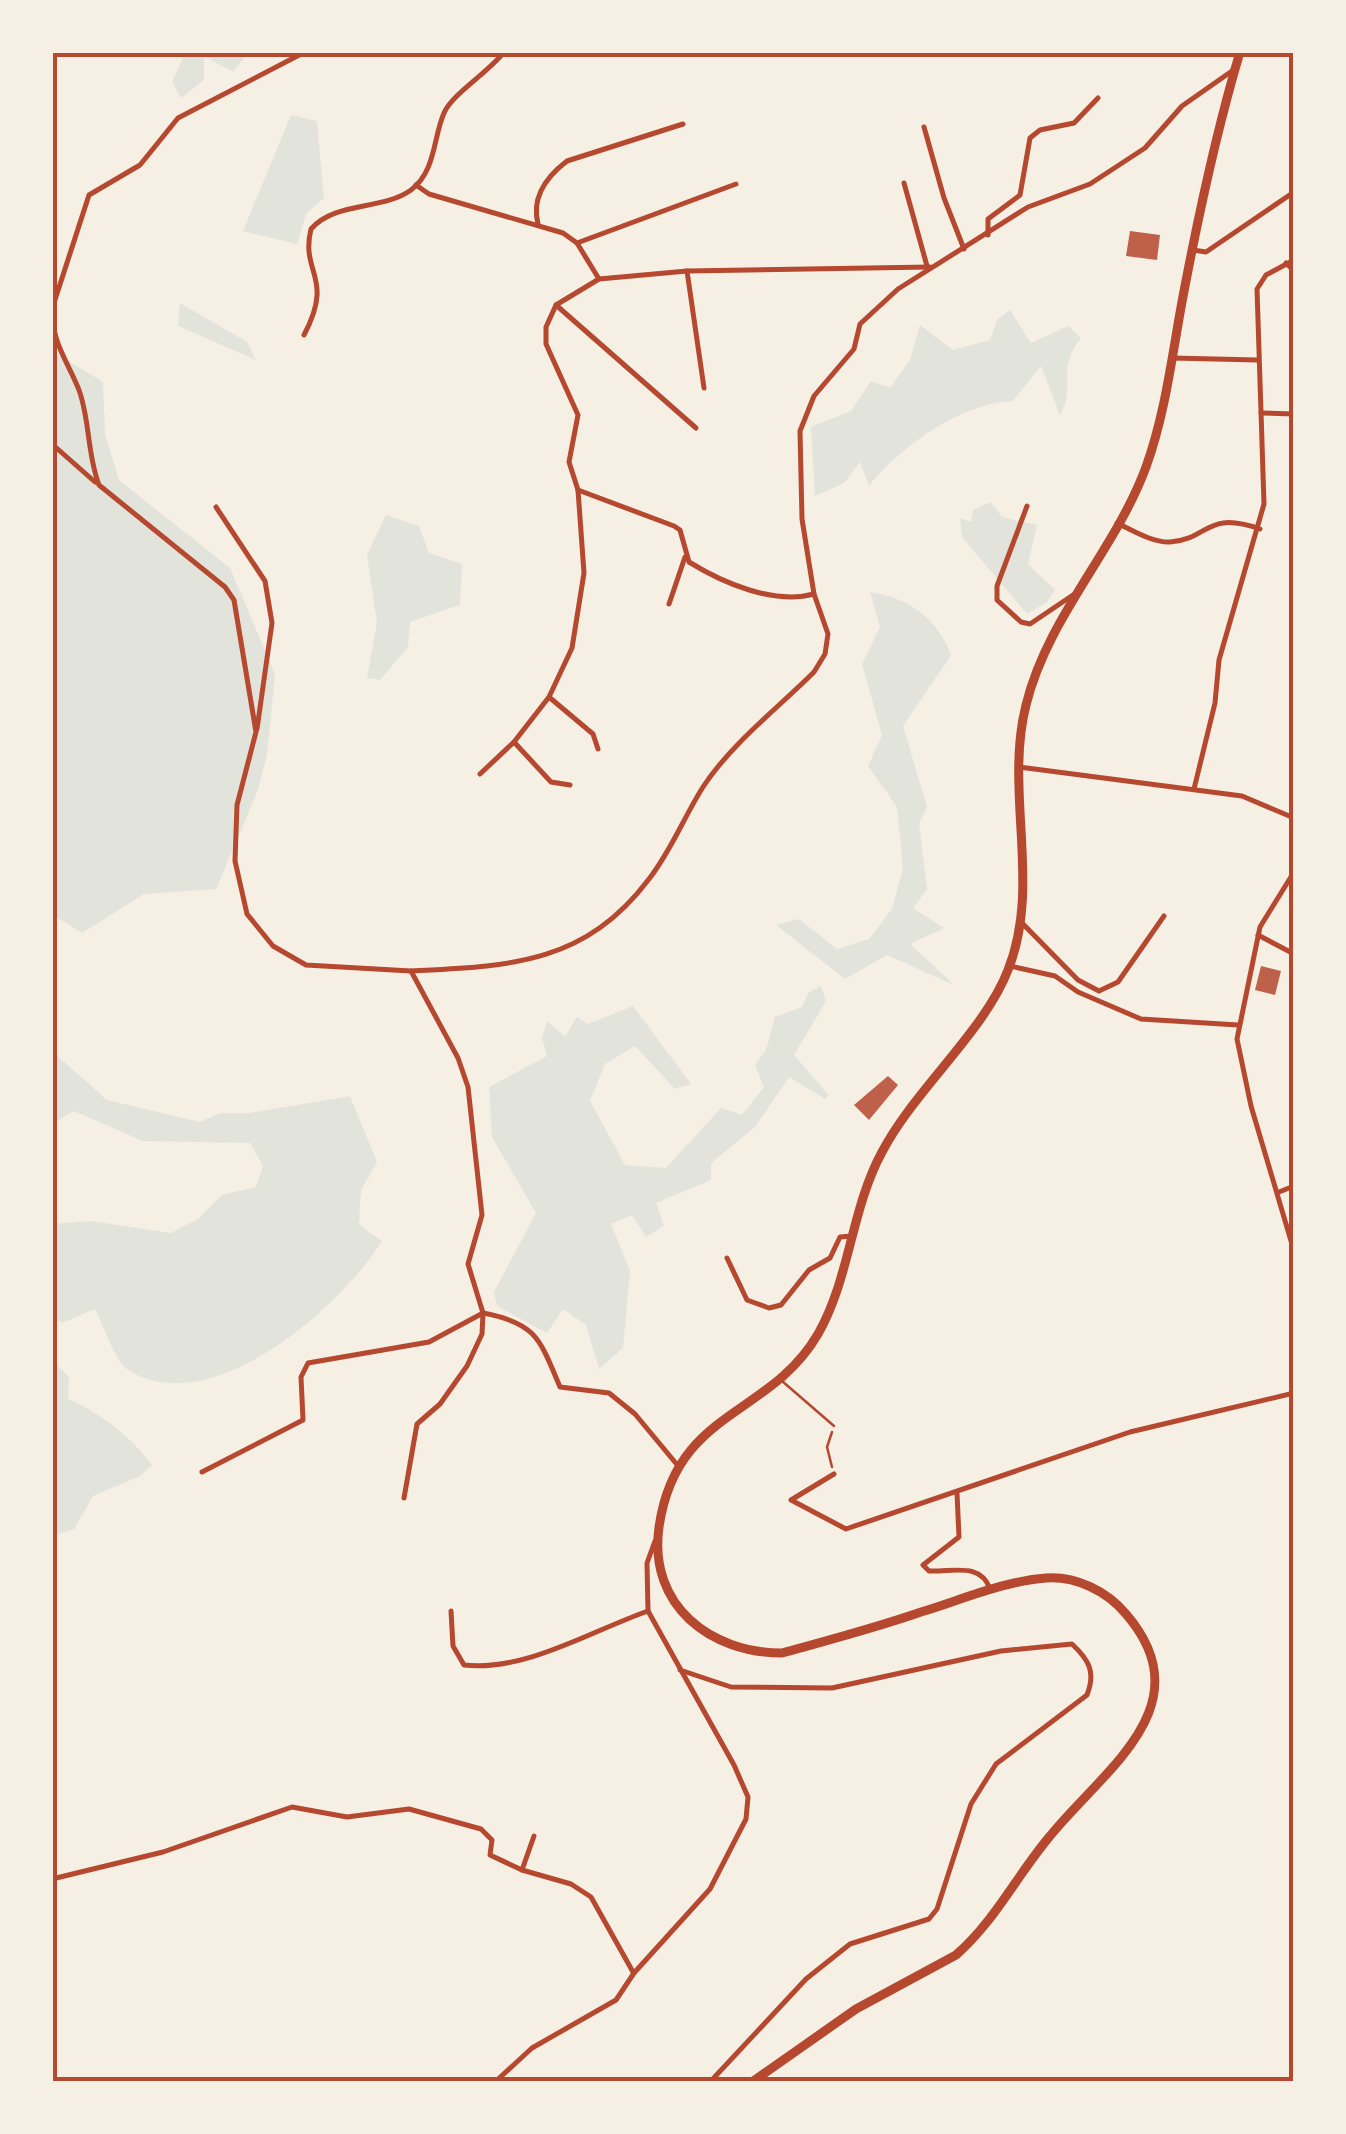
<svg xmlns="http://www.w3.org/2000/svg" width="1346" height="2134" viewBox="0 0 1346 2134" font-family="'Fira Sans Condensed',sans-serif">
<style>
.green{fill:#e2e4dc}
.building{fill:#bf614a}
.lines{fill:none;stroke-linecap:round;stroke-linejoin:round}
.path{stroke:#b5482f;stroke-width:2.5}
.service{stroke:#b5482f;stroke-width:2.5}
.minor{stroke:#b5482f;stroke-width:5}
.primary{stroke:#b5482f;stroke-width:9}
.neatline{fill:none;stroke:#b5482f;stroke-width:4}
</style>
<rect width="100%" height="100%" fill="#f6efe4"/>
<g class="green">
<polygon points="185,53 185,52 248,53 233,72 204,56 204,80 181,98 172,82"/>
<polygon points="291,115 317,121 324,198 306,214 297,244 243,231"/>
<polygon points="180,303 247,342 256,360 178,326"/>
<path d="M1010,310L1031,343L1068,326L1081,338C1055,370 1077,388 1060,415L1041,366L1013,401C961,403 901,446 869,486L860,462L844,483L815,496L811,427L851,411L871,381L890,388L910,360L920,325L953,350L990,340L997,320Z"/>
<polygon points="52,351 103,382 105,434 119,480 230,568 275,674 267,755 258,790 216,889 144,894 82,933 53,915"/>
<polygon points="991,502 1002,517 1037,525 1028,564 1055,590 1047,602 1027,614 962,537 960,518 971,522 973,510"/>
<polygon points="386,515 419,526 429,553 462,564 460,605 410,622 408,647 380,680 367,678 377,622 367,555"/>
<path d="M870,592C908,597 938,619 951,655L903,726L927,807L919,823L927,889L913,908L944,928L910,944L954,985L887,955L845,979L776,925L799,919L837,949L869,939L892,909L903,868L897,807L868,766L882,735L862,664L880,627Z"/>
<polygon points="821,986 826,1001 794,1055 829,1095 825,1099 789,1077 755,1127 711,1163 711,1180 656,1203 664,1226 646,1237 632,1215 611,1224 630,1271 623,1348 599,1369 586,1325 563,1309 547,1333 497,1306 494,1292 536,1213 492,1137 489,1087 547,1056 542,1038 547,1021 565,1037 577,1017 588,1024 633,1006 691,1084 675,1089 635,1046 605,1064 590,1101 625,1165 666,1168 721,1108 742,1115 764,1087 755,1065 766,1050 775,1017 802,1007 809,992"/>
<path d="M53,1052L107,1100L200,1122L220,1113H250L350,1096L377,1162L361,1190L359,1225L382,1241C340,1308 211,1422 128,1370C114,1360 104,1325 95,1309L62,1323L53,1318V1224L91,1221L171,1233L199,1218L222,1195L256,1187L263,1166L250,1143L143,1141L74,1111L53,1123Z"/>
<path d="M52,1361L69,1377L68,1399C99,1412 133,1438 152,1465L140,1476L93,1496L74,1529L53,1536Z"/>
</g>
<g class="building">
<polygon points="1130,231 1160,235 1157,260 1126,256"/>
<polygon points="1261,966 1281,971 1275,995 1255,990"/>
<polygon points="888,1076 898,1085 869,1120 854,1105"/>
</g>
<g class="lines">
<polyline class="path" points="832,1432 827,1447 832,1467"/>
<polyline class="service" points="782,1381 834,1426"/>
<g class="minor">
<polyline points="924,127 944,198 964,249"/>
<polyline points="904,183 927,266"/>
<polyline points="416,185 429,194 563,233 577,243 599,279"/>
<path d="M538,224C531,197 546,177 567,161L683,124"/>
<polyline points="988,235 988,219 1020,195 1030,138 1040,130 1074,123 1098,98"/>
<polyline points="577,243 736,184"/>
<polyline points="1193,250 1206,252 1294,192"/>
<polyline points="1286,263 1294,271"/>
<polyline points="687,271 704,388"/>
<polyline points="556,305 696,428"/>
<polyline points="52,309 89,195 140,165 178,118 305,52"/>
<path d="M52,315C54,346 68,362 79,390C90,420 87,454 99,485L225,587L234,600L256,732L237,805L235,861L247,914L273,946L306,965L411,971L458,1058L468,1087L482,1215L468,1264L483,1313L482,1334L467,1366L440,1404L417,1424L404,1498"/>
<path d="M304,335C335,276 300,274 311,229C335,201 382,211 411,190C436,171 433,138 444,113C452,94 489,72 504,52"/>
<polyline points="1292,335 1294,349"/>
<polyline points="1172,358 1257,360"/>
<polyline points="1261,413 1294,414"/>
<polyline points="52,444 95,482"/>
<path d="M578,490L674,526L680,530L689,562C723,583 774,605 814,594"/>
<polyline points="1027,506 997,586 997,600 1021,622 1030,624 1073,595"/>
<polyline points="216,507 265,581 272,623 257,729"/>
<path d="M1117,523C1132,530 1153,543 1170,542C1210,539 1205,510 1260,529"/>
<polyline points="669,604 685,557"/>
<polyline points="549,697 593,734 598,749"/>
<polyline points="514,742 551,782 570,785"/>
<polyline points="1019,767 1242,796 1294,818"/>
<polyline points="480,774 514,742 549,697 572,648 584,573 578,490 569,462 578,415 546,344 546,327 556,305 599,279 687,271 930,267"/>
<polyline points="1194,789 1215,703 1219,660 1264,504 1257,289 1266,275 1294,260"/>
<polyline points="1294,872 1260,927 1237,1039 1251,1106 1294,1251"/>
<polyline points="1021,922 1078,980 1099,991 1118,982 1164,916"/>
<polyline points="1258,935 1294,954"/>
<polyline points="1010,966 1055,976 1078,992 1141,1019 1238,1025"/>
<path d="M411,971C509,966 584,965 649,879C671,851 684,817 703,787C731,744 778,708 814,672L825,654L828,634L814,594L802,519L800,431L814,396L854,349L860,324L898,289L1028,207L1090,184L1145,148L1182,106L1232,71"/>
<polyline points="1279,1192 1294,1186"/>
<polyline points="727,1258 747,1300 769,1308 781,1305 809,1270 830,1258 840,1237 852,1236"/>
<path d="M202,1472L303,1420L301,1377L308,1363L429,1342L483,1313C537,1323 540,1340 560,1387L609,1393L635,1414L679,1467"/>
<polyline points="834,1474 791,1500 846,1529 1130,1432 1294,1393"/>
<path d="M957,1493L959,1537L923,1565L929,1571C953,1572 981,1562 990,1589"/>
<path d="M451,1611L453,1646L464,1665C525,1672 591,1631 648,1611"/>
<path d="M680,1670L731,1687L832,1688L1001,1651L1072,1644C1089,1660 1096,1672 1087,1695L996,1764L971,1804L937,1909L929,1919L850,1944L806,1979L710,2082"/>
<polyline points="522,1870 571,1884 591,1897 633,1972"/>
<polyline points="52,1879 163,1852 292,1807 347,1817 409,1809 481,1829 492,1840 490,1855 522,1870 534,1836"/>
<polyline points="495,2082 532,2048 616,2000 634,1973 710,1889 746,1819 748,1797 734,1765 648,1611 647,1563 655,1541"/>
</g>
<path class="primary" d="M752,2082L856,2009L956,1955C995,1921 1017,1875 1050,1836C1103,1770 1205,1706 1126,1614C1107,1591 1076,1576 1046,1578C1004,1581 961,1600 921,1612C875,1628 829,1640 782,1653C711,1653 648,1606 659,1527C676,1409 769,1418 818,1334C850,1278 851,1209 882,1152C915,1089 984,1032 1008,970C1042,885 1004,792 1026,705C1048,616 1115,551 1146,467C1167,409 1173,346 1185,286C1200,208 1217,129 1240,52"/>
</g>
<rect width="1346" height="2134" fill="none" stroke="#f6efe4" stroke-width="110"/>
<rect x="55" y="55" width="1236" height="2024" class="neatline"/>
</svg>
